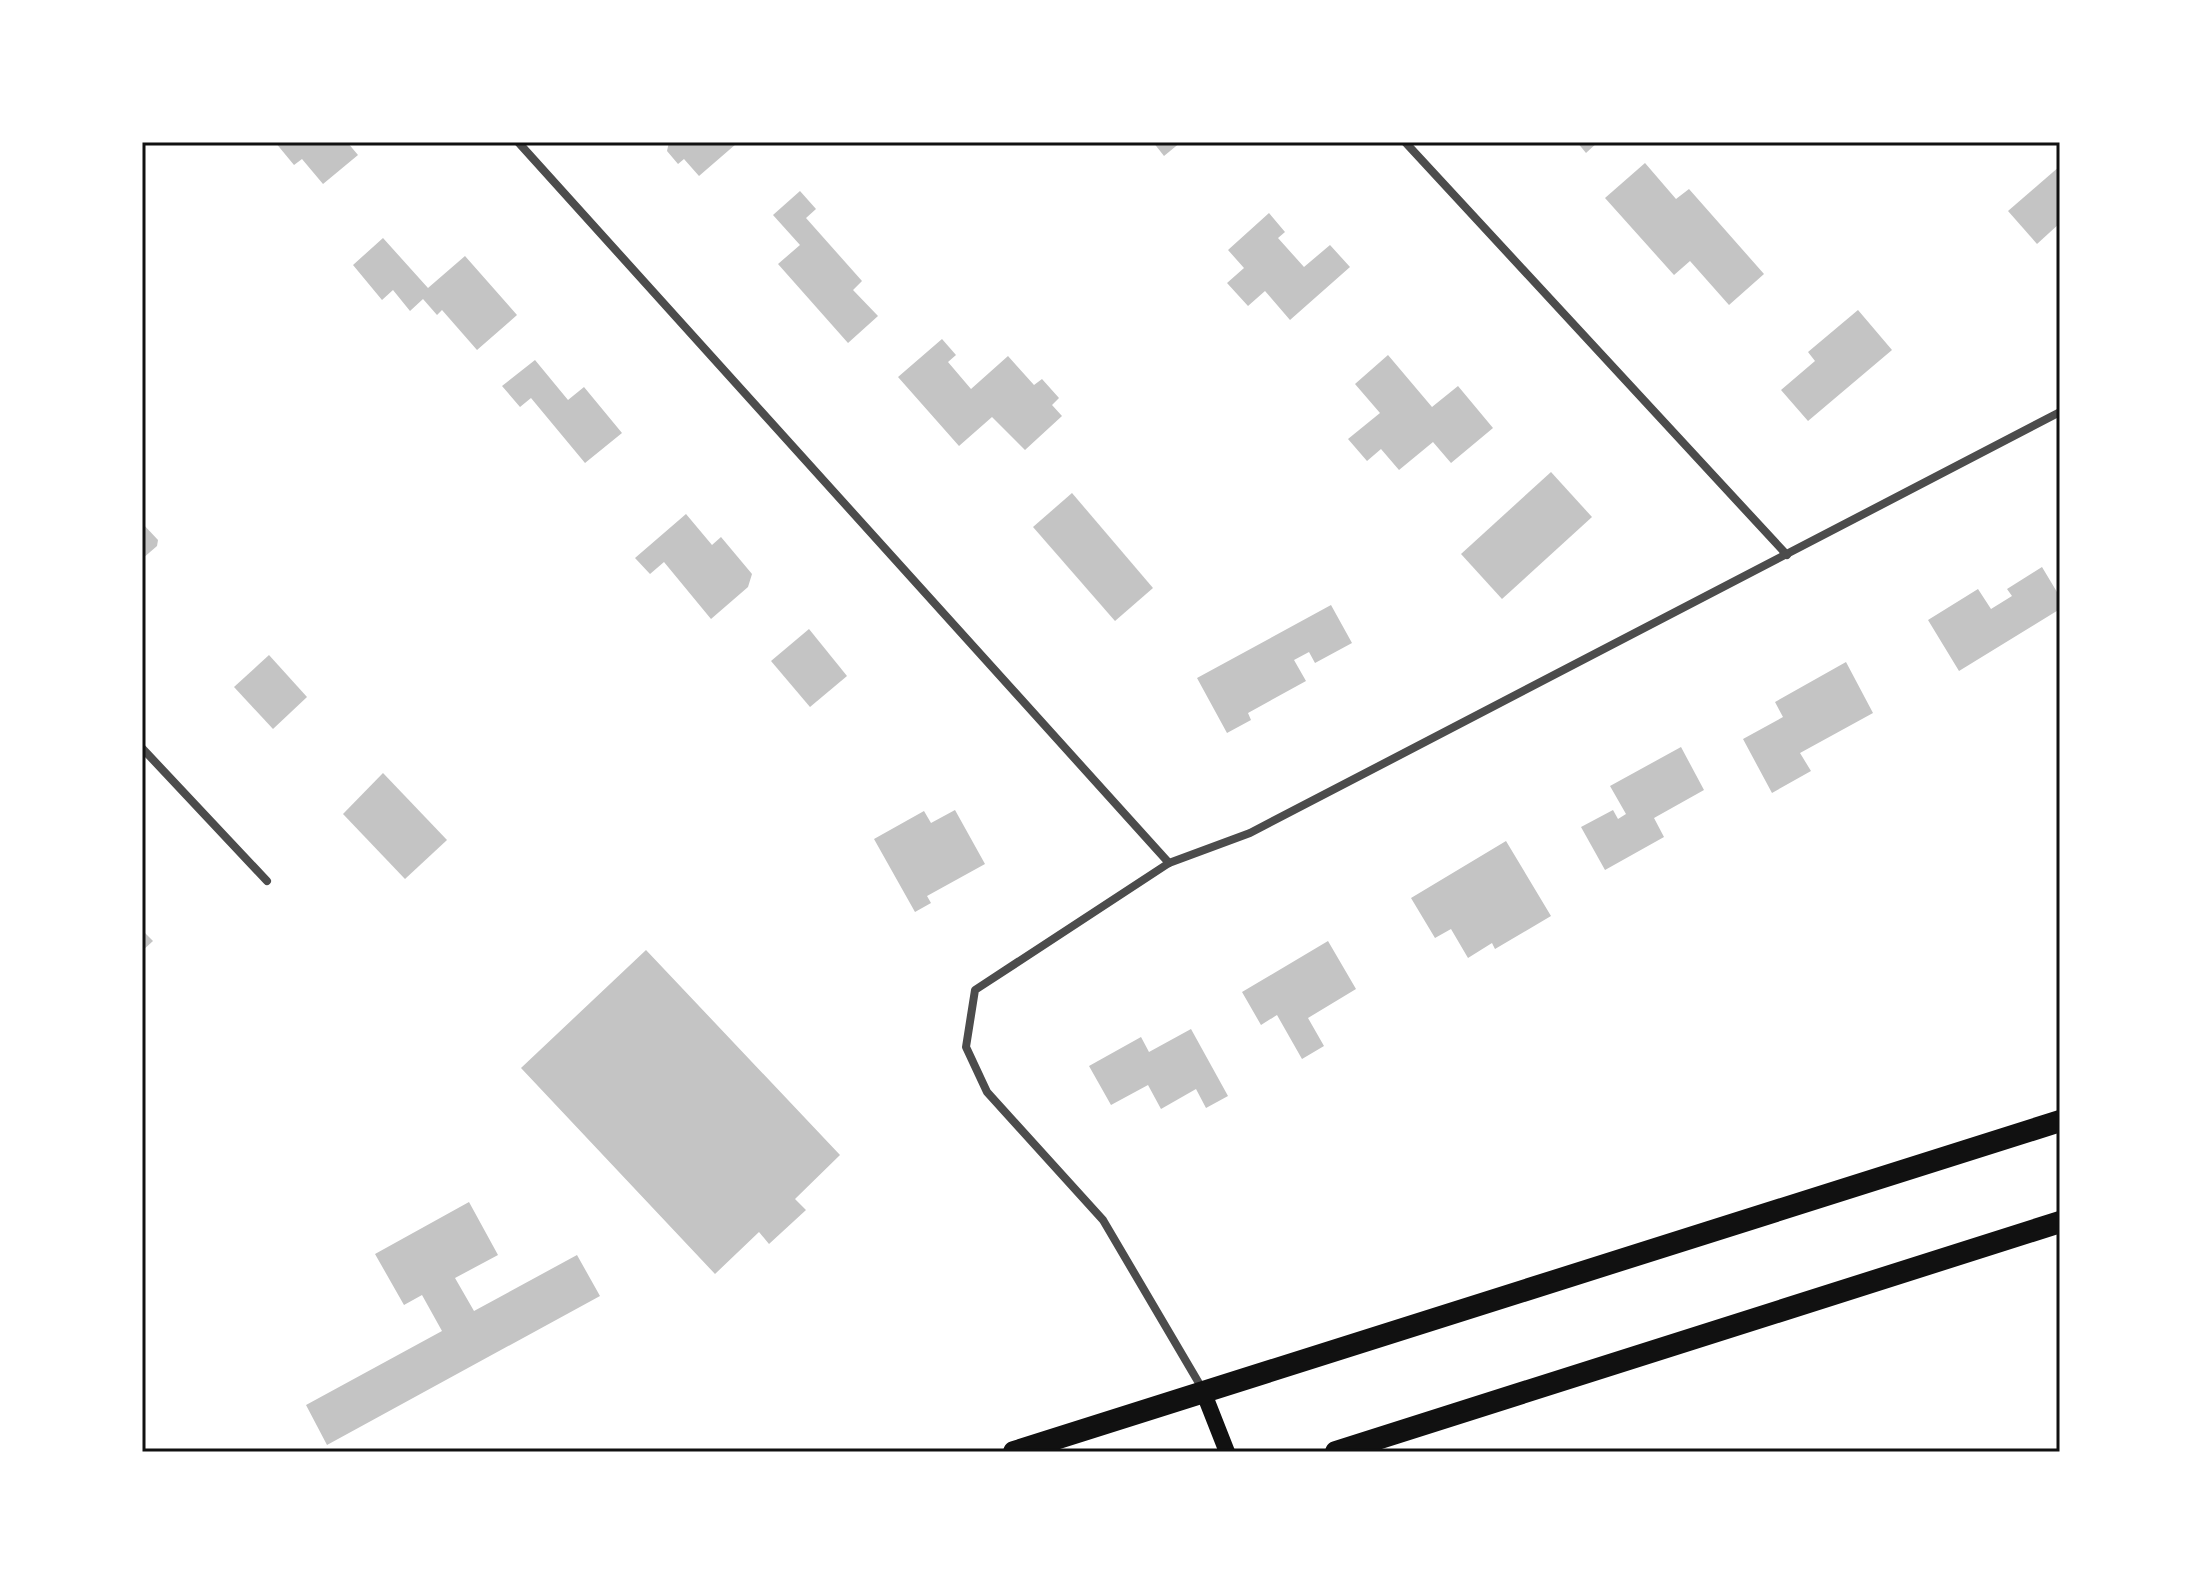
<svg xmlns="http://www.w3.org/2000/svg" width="2202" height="1594" viewBox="0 0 2202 1594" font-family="'Public Sans',sans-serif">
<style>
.building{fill:#c4c4c4}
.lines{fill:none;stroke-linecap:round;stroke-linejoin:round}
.minor{stroke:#4c4c4c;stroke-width:8}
.secondary{stroke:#111;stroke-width:16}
.trunk{stroke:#111;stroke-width:22}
.neatline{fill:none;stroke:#111;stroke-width:3}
</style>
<rect width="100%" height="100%" fill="#fff"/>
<g class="building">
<polygon points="275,142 347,142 358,155 323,184 302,159 294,165"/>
<polygon points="669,142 735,142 736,144 699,176 684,159 678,164 667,151"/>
<polygon points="1153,142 1181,142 1164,156"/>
<polygon points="1577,142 1598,142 1586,153"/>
<polygon points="1645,163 1676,199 1689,189 1764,274 1729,305 1690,261 1674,275 1605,198"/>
<polygon points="2060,166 2060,223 2037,244 2008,211"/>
<polygon points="800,191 816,209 806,218 862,281 853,290 878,316 848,343 778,264 800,245 773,215"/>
<polygon points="1269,213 1285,232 1278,238 1304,267 1330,245 1350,267 1290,320 1265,291 1248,306 1227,283 1244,268 1228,250"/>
<polygon points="383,238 428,288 465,256 517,315 477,350 442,310 437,315 423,299 410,311 393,290 382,300 353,265"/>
<polygon points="1858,310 1892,350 1808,421 1781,390 1815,361 1808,352"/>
<polygon points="942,339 956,355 948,362 971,389 1008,356 1034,385 1042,379 1059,398 1052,405 1062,416 1025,450 992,417 959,446 898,377"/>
<polygon points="1388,355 1432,407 1458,386 1493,428 1451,463 1433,442 1399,470 1381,449 1367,461 1348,439 1380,413 1355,384"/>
<polygon points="535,360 568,400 584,387 622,433 585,463 531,398 520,407 502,386"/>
<polygon points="1551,472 1592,517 1502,599 1461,554"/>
<polygon points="1072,493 1153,588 1115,621 1033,527"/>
<polygon points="686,514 712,545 721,537 752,574 748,587 711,619 664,562 650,574 635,558"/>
<polygon points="142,523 158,540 157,546 142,559"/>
<polygon points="2042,567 2060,597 2060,609 1959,671 1928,620 1978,589 1991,609 2012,596 2007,589"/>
<polygon points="1331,605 1352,643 1315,663 1309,652 1294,660 1306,681 1248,713 1251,720 1227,733 1197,678"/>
<polygon points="809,629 847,676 810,707 771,661"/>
<polygon points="269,655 307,697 273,729 234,687"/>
<polygon points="1846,662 1873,713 1800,753 1811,771 1772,793 1743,739 1783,717 1775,702"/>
<polygon points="1681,747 1704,790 1654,818 1664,837 1605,870 1581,827 1613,810 1618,819 1626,814 1610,786"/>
<polygon points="383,773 447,840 405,879 343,814"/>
<polygon points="955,810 985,864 927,896 931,903 915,912 874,839 924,811 931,823"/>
<polygon points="1506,841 1551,916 1495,949 1492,943 1468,958 1451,929 1435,938 1411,898"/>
<polygon points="142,930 153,941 142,951"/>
<polygon points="1328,941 1356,989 1308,1018 1324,1046 1302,1059 1277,1015 1261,1025 1242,992"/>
<polygon points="646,950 840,1155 795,1199 806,1210 769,1244 759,1232 715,1274 521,1068"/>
<polygon points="1191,1029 1228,1096 1206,1108 1196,1089 1161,1109 1148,1085 1111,1105 1089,1066 1141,1037 1149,1052"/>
<polygon points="469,1202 498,1255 455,1278 474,1311 577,1255 600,1296 327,1445 306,1405 442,1331 422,1295 404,1305 375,1254"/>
</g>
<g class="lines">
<g class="minor">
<polyline points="518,142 1169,863"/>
<polyline points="1405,142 1787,555"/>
<polyline points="142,748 267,881"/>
<polyline points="1203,1390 1103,1220 987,1092 966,1047 975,990 1169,863 1250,833 2060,412"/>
</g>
<polyline class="secondary" points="1203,1391 1227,1452"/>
<g class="trunk">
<polyline points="1014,1452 2060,1121"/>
<polyline points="1336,1452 2060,1222"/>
</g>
</g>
<rect width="2202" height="1594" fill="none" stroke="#ffffff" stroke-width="288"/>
<rect x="144" y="144" width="1914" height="1306" class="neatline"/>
</svg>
